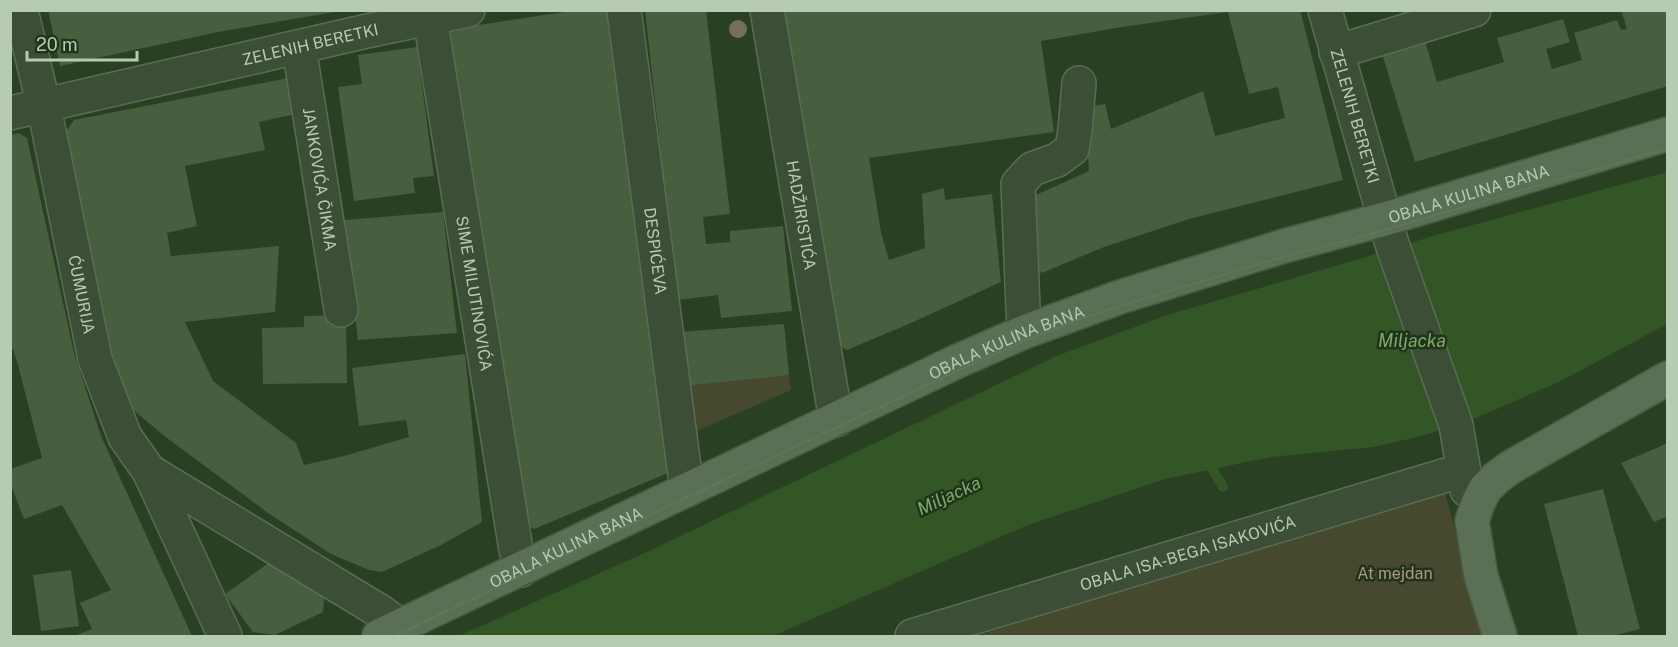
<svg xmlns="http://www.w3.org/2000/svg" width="1678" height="647" viewBox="0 0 1678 647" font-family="'Public Sans',sans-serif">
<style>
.green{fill:#46492d}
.water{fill:#325626}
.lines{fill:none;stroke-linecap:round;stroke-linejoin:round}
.stream{stroke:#325626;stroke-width:10}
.building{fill:#475f3e}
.minor-casing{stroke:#5a6d54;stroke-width:36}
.major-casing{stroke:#485b42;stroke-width:36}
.minor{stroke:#3c4f36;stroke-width:33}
.major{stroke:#5b6f54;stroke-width:33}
.tram{stroke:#61795a;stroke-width:1.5}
.tree{fill:#747058}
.labels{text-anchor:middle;stroke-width:5;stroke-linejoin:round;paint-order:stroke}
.street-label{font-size:16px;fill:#b7cab2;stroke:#21341b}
.park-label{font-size:16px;fill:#b19785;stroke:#21341b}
.water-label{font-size:18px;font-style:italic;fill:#7aac68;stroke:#21341b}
</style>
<rect width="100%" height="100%" fill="#2a4022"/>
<g class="green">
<polygon points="789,375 791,390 692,433 686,386"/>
<polygon points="1445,492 1483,636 977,636 1153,580"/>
</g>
<polygon class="water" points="1667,172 1667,324 1561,381 1469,421 1422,436 1373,447 1271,457 1165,479 1028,525 773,636 459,636 647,552 1059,355 1170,314 1346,263 1436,235"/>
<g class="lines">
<polyline class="stream" points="1206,459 1223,487"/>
</g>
<g class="building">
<polygon points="48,10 335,10 335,12 218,32 60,66"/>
<polygon points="578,10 612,10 675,470 534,529 520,521 445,30"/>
<polygon points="645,10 706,10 730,214 703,217 706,244 730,242 730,231 783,226 792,311 721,318 718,295 677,300"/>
<polygon points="783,10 1300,10 1343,180 1189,219 1104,247 1042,273 1030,262 1027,199 1089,171 1084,108 1105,104 1111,129 1203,91 1215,136 1285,118 1278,87 1249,94 1228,12 1122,27 1041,41 1054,132 869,158 881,232 889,260 925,248 922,194 944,188 945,200 992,194 1001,282 911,323 847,350 833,343"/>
<polygon points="1621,10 1668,10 1668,86 1415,162 1380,47 1423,34 1437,82 1504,62 1497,38 1563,19 1570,42 1546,49 1552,69 1582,60 1574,33 1617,20 1621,30 1627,29"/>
<polygon points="417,47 434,176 413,178 415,193 354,201 338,87 362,84 358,55"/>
<polygon points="293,77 300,113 259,122 265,150 185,166 197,226 167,233 171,256 279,246 275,312 185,322 213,381 296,443 304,465 344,456 409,437 406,420 359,426 352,368 465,354 482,522 441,545 382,572 369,570 331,554 268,513 167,438 132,409 105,338 65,133 74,120"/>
<polygon points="19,133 27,138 74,353 101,436 192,636 74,636 92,629 80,603 111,590 62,505 24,519 10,483 10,469 42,458 18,365 13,349 10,350 10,135"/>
<polygon points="443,212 457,333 358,340 344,220"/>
<polygon points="346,315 347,383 263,384 262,328 304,327 304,316"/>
<polygon points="784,324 789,375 686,386 679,332"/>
<polygon points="1668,443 1668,516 1654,522 1621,463"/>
<polygon points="1603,489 1640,629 1612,636 1578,636 1544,504"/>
<polygon points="270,562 324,598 323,612 275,635 253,632 225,594"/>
<polygon points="71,570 79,626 41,631 33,575"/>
</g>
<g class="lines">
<defs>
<g id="minor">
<path id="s1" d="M21,10L44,107L95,359L125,437L149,471L225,636"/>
<path id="s2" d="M624,10L687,490"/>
<path id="s3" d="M767,10L836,420"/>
<path id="s4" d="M1325,10L1392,244L1456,425L1467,490"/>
<path id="s5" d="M430,18L516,550L521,570"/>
<path id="s6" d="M299,47L341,310"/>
<polyline points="1336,52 1474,10"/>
<path id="s7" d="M10,113L367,31L468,10"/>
<polyline points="1024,332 1018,184 1032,169 1057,160 1072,149 1075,130 1079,83"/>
<polyline points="149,471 381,612 401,627 406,636"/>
<path id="s8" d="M912,636L1463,470"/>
</g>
<g id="major">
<path id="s9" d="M379,636L958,361L1024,332L1120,297L1284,246L1385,219L1668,134"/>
<polyline points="1500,636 1481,576 1472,521 1478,503 1485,489 1496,478 1511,467 1668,378"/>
</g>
</defs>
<use href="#minor" class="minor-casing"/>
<use href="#major" class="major-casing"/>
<use href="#minor" class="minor"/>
<use href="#major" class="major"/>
<polyline class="tram" points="394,636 707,488 946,376 1029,339 1080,319 1123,305 1286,256 1357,238 1668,148"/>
</g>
<circle class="tree" cx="738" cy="29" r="9"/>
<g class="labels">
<g class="street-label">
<text dy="6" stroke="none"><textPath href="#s7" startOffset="308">ZELENIH BERETKI</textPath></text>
<text dy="6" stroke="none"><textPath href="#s4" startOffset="110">ZELENIH BERETKI</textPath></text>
<text dy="6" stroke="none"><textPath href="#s6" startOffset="134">JANKOVIĆA ČIKMA</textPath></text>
<text dy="6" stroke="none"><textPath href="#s9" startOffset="1179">OBALA KULINA BANA</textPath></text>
<text dy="6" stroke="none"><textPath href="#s3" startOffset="208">HADŽIRISTIĆA</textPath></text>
<text dy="6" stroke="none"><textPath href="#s2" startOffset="243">DESPIĆEVA</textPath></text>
<text dy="6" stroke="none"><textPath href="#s1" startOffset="291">ĆUMURIJA</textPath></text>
<text dy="6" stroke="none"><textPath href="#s5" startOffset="279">SIME MILUTINOVIĆA</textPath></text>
<text dy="6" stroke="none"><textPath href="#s9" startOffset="693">OBALA KULINA BANA</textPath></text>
<text dy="6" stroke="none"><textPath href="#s9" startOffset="207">OBALA KULINA BANA</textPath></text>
<text dy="6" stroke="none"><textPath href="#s8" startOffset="288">OBALA ISA-BEGA ISAKOVIĆA</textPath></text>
</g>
<g class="park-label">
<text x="1395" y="579">At mejdan</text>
</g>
<g class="water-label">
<text x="1412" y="347">Miljacka</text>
<text transform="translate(949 496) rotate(-25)" y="6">Miljacka</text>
</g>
</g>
<rect width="1678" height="647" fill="none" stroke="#b7cab2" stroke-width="24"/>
<path d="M27 51v9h110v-9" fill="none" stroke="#b7cab2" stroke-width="3"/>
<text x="36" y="51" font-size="18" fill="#b7cab2" stroke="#21341b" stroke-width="4.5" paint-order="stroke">20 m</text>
</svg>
